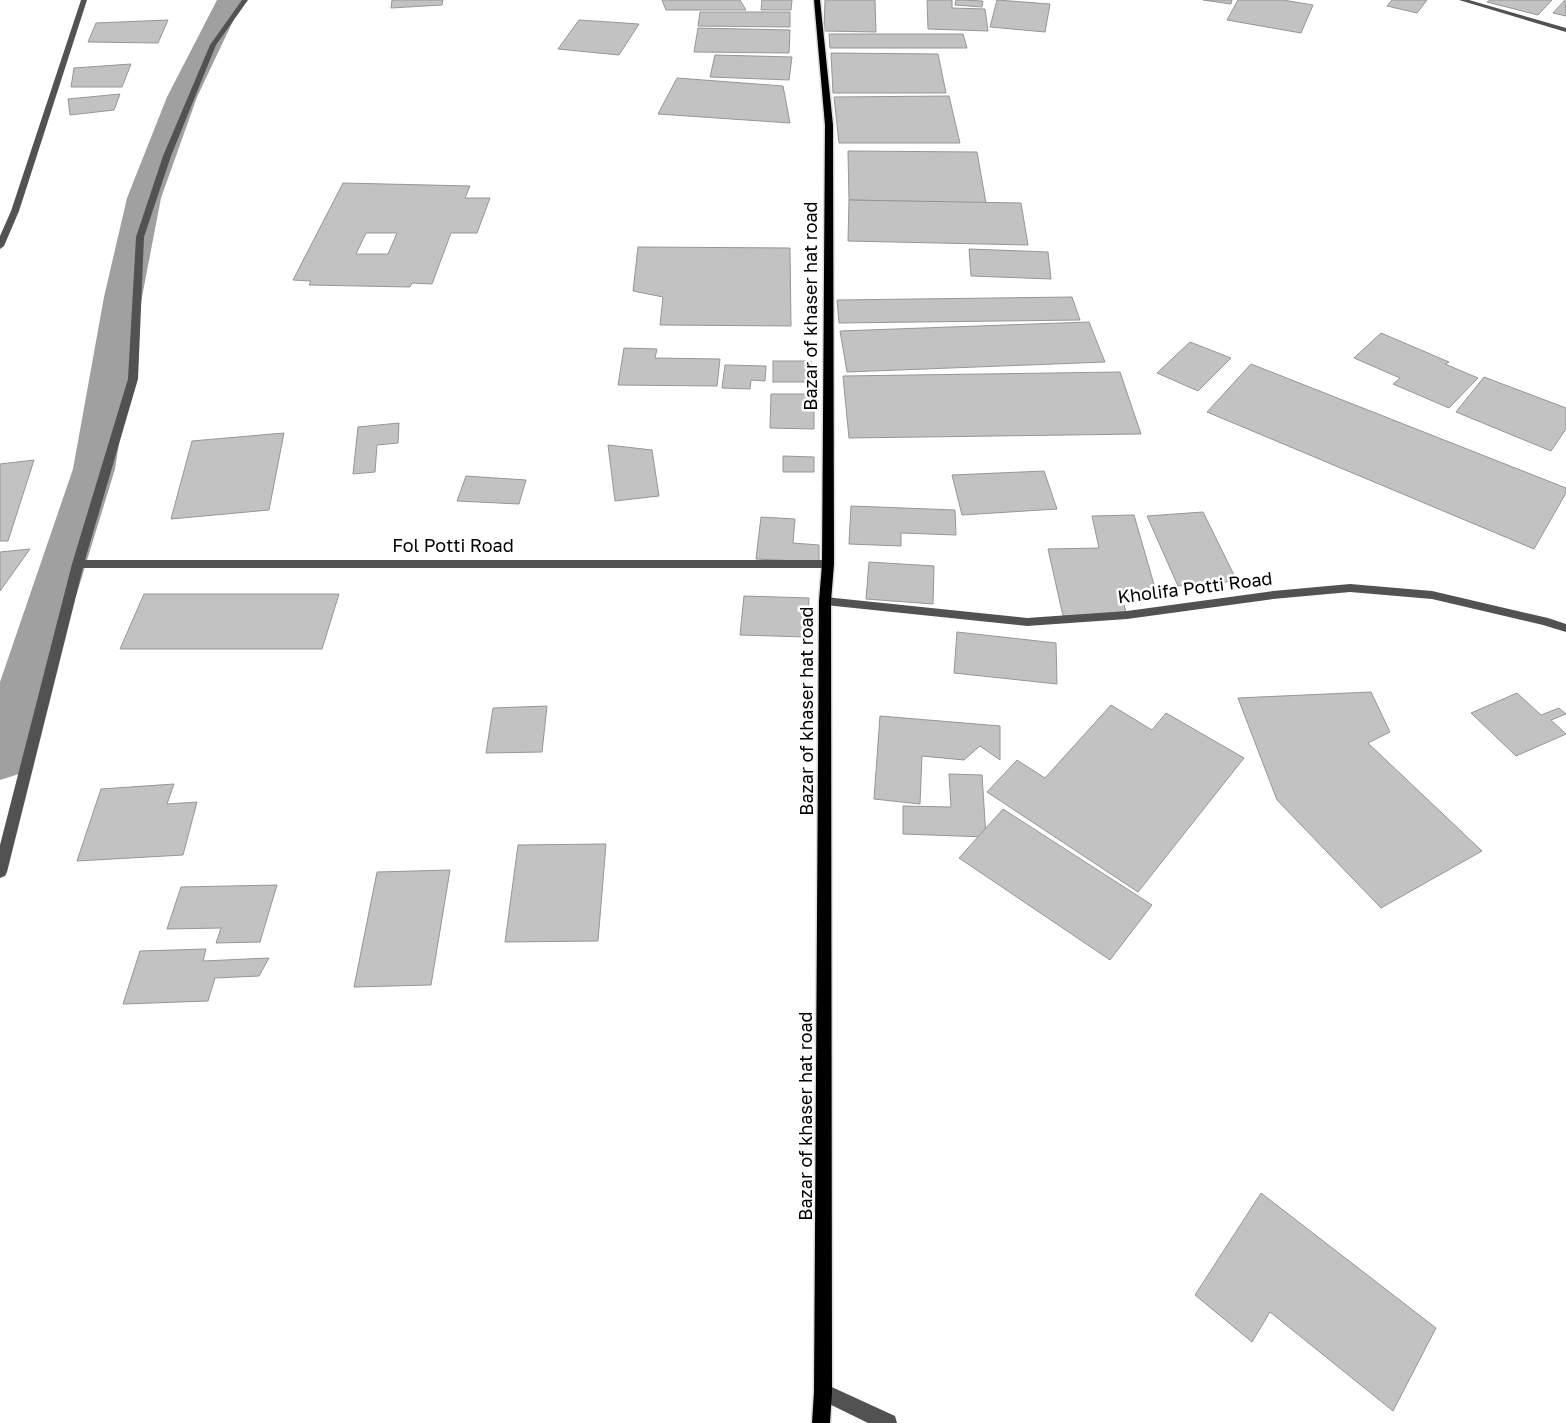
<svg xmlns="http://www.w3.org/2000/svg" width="1566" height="1423" viewBox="0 0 1566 1423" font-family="'Golos Text',sans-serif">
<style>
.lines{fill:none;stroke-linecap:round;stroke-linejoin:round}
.canal{fill:#a0a0a0;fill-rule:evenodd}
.building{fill:#c2c2c2;stroke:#969696;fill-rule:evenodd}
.major-casing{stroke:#dbdbdb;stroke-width:3}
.minor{fill:#525252;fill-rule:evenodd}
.major{fill:#000;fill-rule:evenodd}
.labels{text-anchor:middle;stroke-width:5;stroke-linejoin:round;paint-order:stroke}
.street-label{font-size:18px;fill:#000;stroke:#fff}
</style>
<rect width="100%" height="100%" fill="#fff"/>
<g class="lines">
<polygon class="canal" points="217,0 243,0 197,97 161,198 142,297 115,469 26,759 19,774 0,780 0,682 73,469 104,297 127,198 167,97"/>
</g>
<g class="building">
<polygon points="392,0 443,0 442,5 391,8"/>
<polygon points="662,0 740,0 746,10 666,10"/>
<polygon points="762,0 792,0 791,10 761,10"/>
<polygon points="825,0 875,0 876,32 824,31"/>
<polygon points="927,0 952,0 952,8 985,9 988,31 928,29"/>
<polygon points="956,0 961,0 983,1 982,7 955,5"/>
<polygon points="997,0 1050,4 1045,32 990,27"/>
<polygon points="1203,0 1232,0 1231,4"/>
<polygon points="1238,0 1283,0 1313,5 1301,33 1227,20"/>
<polygon points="1392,0 1427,0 1417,13 1387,6"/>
<polygon points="1490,0 1552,0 1538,15 1487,2"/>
<polygon points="1565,0 1566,16 1553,13"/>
<polygon points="700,12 790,12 790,27 698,26"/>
<polygon points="168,20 158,43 88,42 96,23"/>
<polygon points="579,20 639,24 619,55 558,49"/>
<polygon points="698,28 790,30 789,53 694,52"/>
<polygon points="829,34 963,34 967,48 830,48"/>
<polygon points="831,53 938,54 946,93 833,93"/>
<polygon points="715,55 792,57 789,80 710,77"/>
<polygon points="131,64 122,87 71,87 74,68"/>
<polygon points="677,78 783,86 790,123 658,114"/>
<polygon points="120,94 114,110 70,115 68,99"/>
<polygon points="949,96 960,143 839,143 834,97"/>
<polygon points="848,151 977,152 986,203 849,200"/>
<path d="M343,183L470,186L465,198H490L477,233H451L432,284L412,283L410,287L309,285L311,281L293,280ZM366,233H397L388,254H356Z"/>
<polygon points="849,200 1021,203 1028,245 848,241"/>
<polygon points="638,247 790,248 791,326 660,325 663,297 633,291"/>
<polygon points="969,249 1048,252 1051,279 971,276"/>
<polygon points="1072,297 1080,320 839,323 837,300"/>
<polygon points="1089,322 1105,362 847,372 840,331"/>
<polygon points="1381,333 1449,362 1445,364 1478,378 1449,408 1393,384 1400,378 1354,358"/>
<polygon points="1190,342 1231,358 1198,391 1157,373"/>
<polygon points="624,348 657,349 655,358 720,359 717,386 618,385"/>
<rect x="773" y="361" width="38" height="21"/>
<polygon points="1251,364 1566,488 1566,493 1534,549 1207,412"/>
<polygon points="725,365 766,366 765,381 751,380 750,389 722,388"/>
<polygon points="1120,372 1141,434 849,438 843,376"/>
<polygon points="1484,377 1566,408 1566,429 1551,451 1456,412"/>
<polygon points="771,394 814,394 814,429 770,428"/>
<polygon points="399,423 398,443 377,445 375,472 353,474 358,427"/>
<polygon points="284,433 269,510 171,519 192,441"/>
<polygon points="608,445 652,450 659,496 615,501"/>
<polygon points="783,456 814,457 814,472 783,472"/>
<polygon points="34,460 8,541 0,541 0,464"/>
<polygon points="1044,471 1057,509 962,515 952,475"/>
<polygon points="466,476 526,480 519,504 457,501"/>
<polygon points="851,506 955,510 956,535 901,533 901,546 849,544"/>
<polygon points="1203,512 1237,581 1178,586 1147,516"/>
<polygon points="1134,515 1157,595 1121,595 1127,615 1063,616 1048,549 1099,548 1092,516"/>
<polygon points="761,517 795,519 793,543 819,545 819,562 756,559"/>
<polygon points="30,549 0,591 0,552"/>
<polygon points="869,562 934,566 933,604 866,599"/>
<polygon points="144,594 339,594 322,649 120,649"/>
<polygon points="744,596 809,598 807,637 740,635"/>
<polygon points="957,632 1056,643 1057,684 954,673"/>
<polygon points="1371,692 1390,732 1368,743 1482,851 1381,908 1277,800 1238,698"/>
<polygon points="1517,693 1541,715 1559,708 1566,714 1551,720 1566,734 1516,756 1471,713"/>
<polygon points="1111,705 1152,730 1166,713 1244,758 1138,892 987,792 1017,760 1045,778"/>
<polygon points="547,706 542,752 486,753 493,708"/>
<polygon points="880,716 1000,726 1000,760 980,746 964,760 922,756 920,804 874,799"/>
<polygon points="949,774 982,775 986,837 903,834 903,806 951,807"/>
<polygon points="174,784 167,804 197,802 183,855 77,861 101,789"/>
<polygon points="1003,809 1152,905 1110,960 959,858"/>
<polygon points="606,844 598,941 505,942 518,845"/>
<polygon points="450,870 431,985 354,987 377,872"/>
<polygon points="277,885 260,942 216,943 221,928 167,929 181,887"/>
<polygon points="206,949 203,961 269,958 259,976 215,978 208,1001 123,1004 140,951"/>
<polygon points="1261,1193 1436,1328 1393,1411 1270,1312 1252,1342 1195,1295"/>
</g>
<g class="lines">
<defs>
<polygon id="major" points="814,0 820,0 833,125 834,564 831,601 832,1392 830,1423 812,1423 814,1392 819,601 822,564 825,125"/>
</defs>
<use href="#major" class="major-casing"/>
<g class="minor">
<polygon points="81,0 87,0 19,211 4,246 0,249 0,236 11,211"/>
<polygon points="242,0 248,0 216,45 171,156 144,237 138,379 85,560 828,560 834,564 828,568 83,568 7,872 5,876 0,878 0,845 72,564 128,379 136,237 163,156 210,45"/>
<polygon points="1459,0 1469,0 1566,28 1566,32"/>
<polygon points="1350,584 1432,591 1548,618 1566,624 1566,632 1543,625 1432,599 1350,592 1273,599 1127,619 1027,626 825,605 819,601 825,597 1027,618 1127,611 1273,591"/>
<polygon points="823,1383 895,1416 897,1423 868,1423 817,1398 814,1392 817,1386"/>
</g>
<use href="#major" class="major"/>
</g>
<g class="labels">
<g class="street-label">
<text transform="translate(811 306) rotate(-90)" y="6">Bazar of khaser hat road</text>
<text x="453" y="552">Fol Potti Road</text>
<text transform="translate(1195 588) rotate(-7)" y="6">Kholifa Potti Road</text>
<text transform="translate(807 711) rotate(-90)" y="6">Bazar of khaser hat road</text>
<text transform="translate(806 1116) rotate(-90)" y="6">Bazar of khaser hat road</text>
</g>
</g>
</svg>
